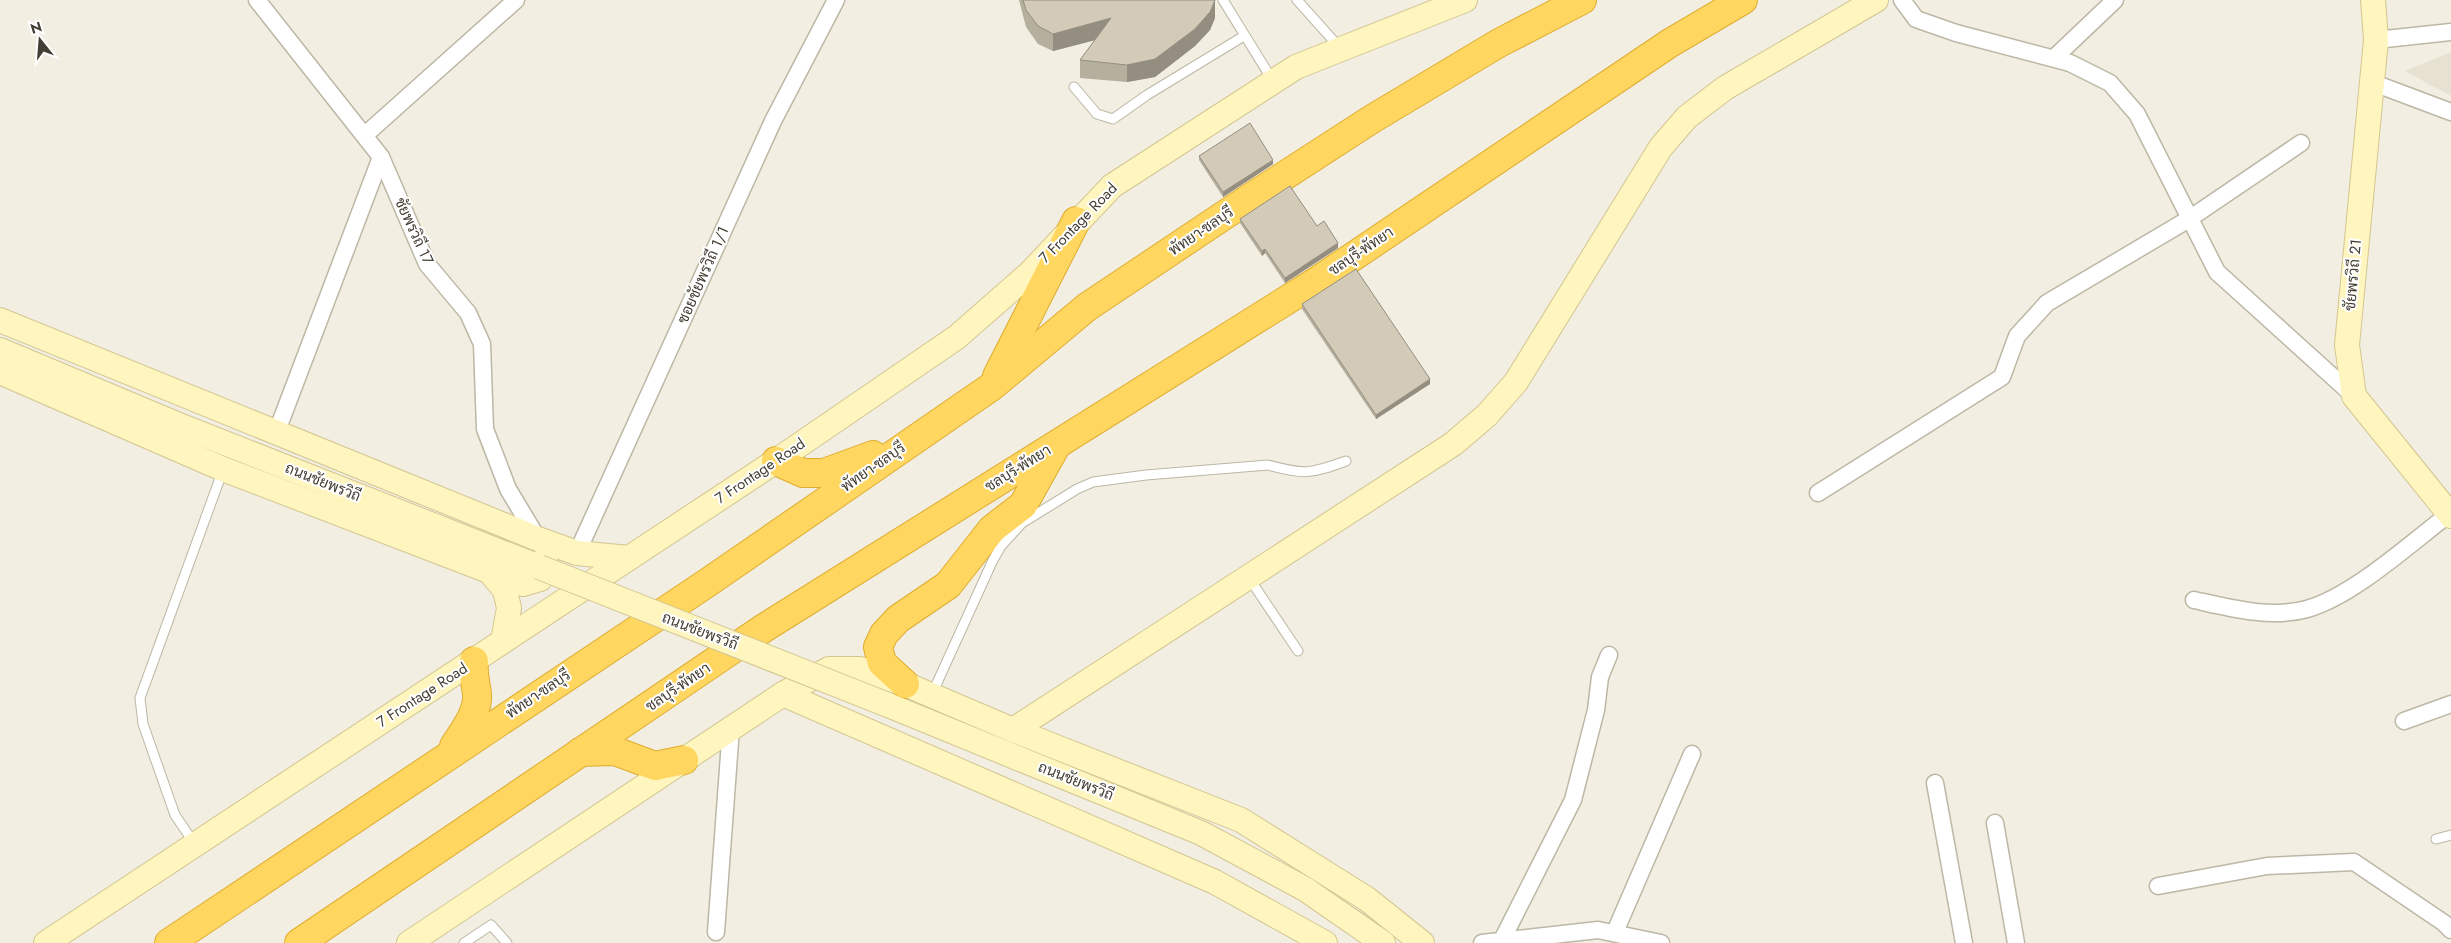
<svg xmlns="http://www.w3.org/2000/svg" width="2451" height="943" viewBox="0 0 2451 943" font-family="Jost,Sarabun,sans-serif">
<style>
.residential{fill:#e6e1d0}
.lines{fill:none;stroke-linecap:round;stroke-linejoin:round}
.lane-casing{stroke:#bdb7a5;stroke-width:11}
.street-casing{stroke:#bdb7a5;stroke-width:19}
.secondary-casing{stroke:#d3c691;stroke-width:26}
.highway-casing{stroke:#dfac2f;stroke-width:30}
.lane{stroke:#fff;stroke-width:9}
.street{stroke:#fff;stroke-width:16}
.secondary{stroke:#fff5bf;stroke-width:24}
.highway{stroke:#ffd760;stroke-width:28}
.secondary-bridge-casing{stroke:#d3c691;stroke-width:26;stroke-linecap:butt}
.secondary-bridge{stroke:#fff5bf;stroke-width:24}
.wall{fill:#b5af9e}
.shaded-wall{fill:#948e81}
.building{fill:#d3cbb8;stroke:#948e81}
.labels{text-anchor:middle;stroke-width:4;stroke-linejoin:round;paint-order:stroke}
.street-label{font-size:15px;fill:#433e33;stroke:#fff}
</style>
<rect width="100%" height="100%" fill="#f2eee2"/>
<polygon class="residential" points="2451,52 2451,96 2405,71"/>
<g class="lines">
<defs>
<g id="lane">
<polyline points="1223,0 1273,81"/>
<polyline points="1297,0 1340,48"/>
<polyline points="1074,87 1097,114 1113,119 1147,95 1244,36"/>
<polyline points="1249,578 1298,651"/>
<path d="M932,694L993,560L1001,546L1022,523L1077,489L1093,482L1146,475L1268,465C1305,475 1310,474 1346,461"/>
<polyline points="2436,839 2451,835"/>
<polyline points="194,843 175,815 143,724 140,698 223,470"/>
<polyline points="464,943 491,925 507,943"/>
</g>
<g id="street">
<polyline points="257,0 381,157 427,264 468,313 482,344 485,429 508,489 538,539"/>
<polyline points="1902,0 1916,19 1956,33 2070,63 2110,83 2137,114 2217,272 2354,396"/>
<polyline points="2376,40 2451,32"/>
<polyline points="2054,58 2115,0"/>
<polyline points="2371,82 2451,112"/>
<polyline points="365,135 516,0"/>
<polyline points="277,431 381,157"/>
<polyline points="1818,493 2002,377 2017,336 2047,303 2189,219 2301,143"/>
<polyline points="577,553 773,121 836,0"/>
<path d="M2194,600C2230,608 2271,619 2307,609C2353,596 2411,543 2449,514"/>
<polyline points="2404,721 2451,704"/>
<polyline points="1935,783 1964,943"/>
<polyline points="1995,823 2016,943"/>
<polyline points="2158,886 2267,866 2354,862 2444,923 2451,930"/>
<polyline points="716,932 731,728"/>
<polyline points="1615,932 1692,754"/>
<polyline points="1502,940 1573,800 1596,710 1600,677 1609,655"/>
<polyline points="1482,943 1598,930 1661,943"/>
</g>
<g id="secondary">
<polyline points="2373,0 2376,40 2347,345 2354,396 2451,516"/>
<polyline points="0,320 538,539 577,553 629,558"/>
<polyline points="0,350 179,425 539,567"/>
<polyline points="0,372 223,469 489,571 505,590 509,608 503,641"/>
<polyline points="490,572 523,584 540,579 546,563 545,559"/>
<polyline points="783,694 1215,882 1325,943"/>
<polyline points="888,705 1201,833 1305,889 1383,943"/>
<polyline points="1013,730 1453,444 1487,415 1516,382 1661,147 1687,117 1725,88 1876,0"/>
<polyline points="46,943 776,461 957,337 1030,273 1112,186 1296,67 1465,0"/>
<polyline points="409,943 783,694 829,669 860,669 905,684 1013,730 1241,820 1367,899 1422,943"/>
</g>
<g id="highway">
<polyline points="997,376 1076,221"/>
<polyline points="776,461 803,473 824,473 873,455"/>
<polyline points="905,684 882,663 878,647 884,634 898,619 948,585 992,529 1023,505 1056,446"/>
<path d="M454,746C463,732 475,717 477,700C478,687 472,678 474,661"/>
<polyline points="580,752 615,751 655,766 684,760"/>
<polyline points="169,943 707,583 991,387 1087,307 1250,198 1372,119 1499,43 1582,0"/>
<polyline points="299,943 764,628 1314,283 1670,43 1743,0"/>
</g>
</defs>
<use href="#lane" class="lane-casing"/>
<use href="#street" class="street-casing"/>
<use href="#secondary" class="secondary-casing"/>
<use href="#highway" class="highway-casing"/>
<use href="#lane" class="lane"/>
<use href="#street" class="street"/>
<use href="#secondary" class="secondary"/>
<use href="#highway" class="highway"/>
<defs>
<polyline id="secondary-bridge" points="539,567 888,705"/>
</defs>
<use href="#secondary-bridge" class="secondary-bridge-casing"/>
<use href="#secondary-bridge" class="secondary-bridge"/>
</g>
<g class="wall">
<polygon points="1019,0 1215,0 1215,18 1210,30 1195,46 1155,77 1127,82 1080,78 1080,60 1095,40 1053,51 1038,44 1026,27"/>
<polygon points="1199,156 1273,164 1223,197 1199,160"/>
<polygon points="1240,219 1317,226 1338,248 1285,283 1265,253 1262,256 1240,223"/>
<polygon points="1302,304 1430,384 1376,419 1302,309"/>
</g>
<g class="shaded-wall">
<polygon points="1215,0 1215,18 1210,30 1195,46 1155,77 1127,82 1127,65"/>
<polygon points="1111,18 1111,36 1053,51 1053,34"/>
<polygon points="1273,160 1273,164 1223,197 1223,192"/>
<polygon points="1338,243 1338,248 1285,283 1285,278"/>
<polygon points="1265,249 1265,253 1262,256 1262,251"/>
<polygon points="1430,379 1430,384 1376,419 1376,415"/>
</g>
<g class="building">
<polygon points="1023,0 1215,0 1210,12 1195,29 1155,59 1127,65 1080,60 1111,18 1053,34 1038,26 1026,10"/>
<polygon points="1250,123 1273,160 1223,192 1199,156"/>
<polygon points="1290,186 1317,226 1324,221 1338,243 1285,278 1265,249 1262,251 1240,219"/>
<polygon points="1356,269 1430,379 1376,415 1302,304"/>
</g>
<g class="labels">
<g class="street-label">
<text transform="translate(1078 223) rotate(-46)" y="5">7 Frontage Road</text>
<text transform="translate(414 231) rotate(65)" y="5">ชัยพรวิถี 17</text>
<text transform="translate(1201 231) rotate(-34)" y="5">พัทยา-ชลบุรี</text>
<text transform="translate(1361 251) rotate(-34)" y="5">ชลบุรี-พัทยา</text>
<text transform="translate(703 275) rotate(-66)" y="5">ซอยชัยพรวิถี 1/1</text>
<text transform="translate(2353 275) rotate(-85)" y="5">ชัยพรวิถี 21</text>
<text transform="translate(873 467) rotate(-35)" y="5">พัทยา-ชลบุรี</text>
<text transform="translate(1018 468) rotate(-32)" y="5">ชลบุรี-พัทยา</text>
<text transform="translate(760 471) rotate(-34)" y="5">7 Frontage Road</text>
<text transform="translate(323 482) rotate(22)" y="5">ถนนชัยพรวิถี</text>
<text transform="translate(700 631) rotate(21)" y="5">ถนนชัยพรวิถี</text>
<text transform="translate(678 687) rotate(-34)" y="5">ชลบุรี-พัทยา</text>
<text transform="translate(538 694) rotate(-34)" y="5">พัทยา-ชลบุรี</text>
<text transform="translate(422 695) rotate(-33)" y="5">7 Frontage Road</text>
<text transform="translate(1076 781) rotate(22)" y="5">ถนนชัยพรวิถี</text>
</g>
</g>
<g transform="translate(40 40) rotate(343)" stroke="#ffffff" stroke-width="4" paint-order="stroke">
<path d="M0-4L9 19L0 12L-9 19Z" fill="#433e33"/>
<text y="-8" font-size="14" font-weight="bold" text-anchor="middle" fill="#433e33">N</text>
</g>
</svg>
